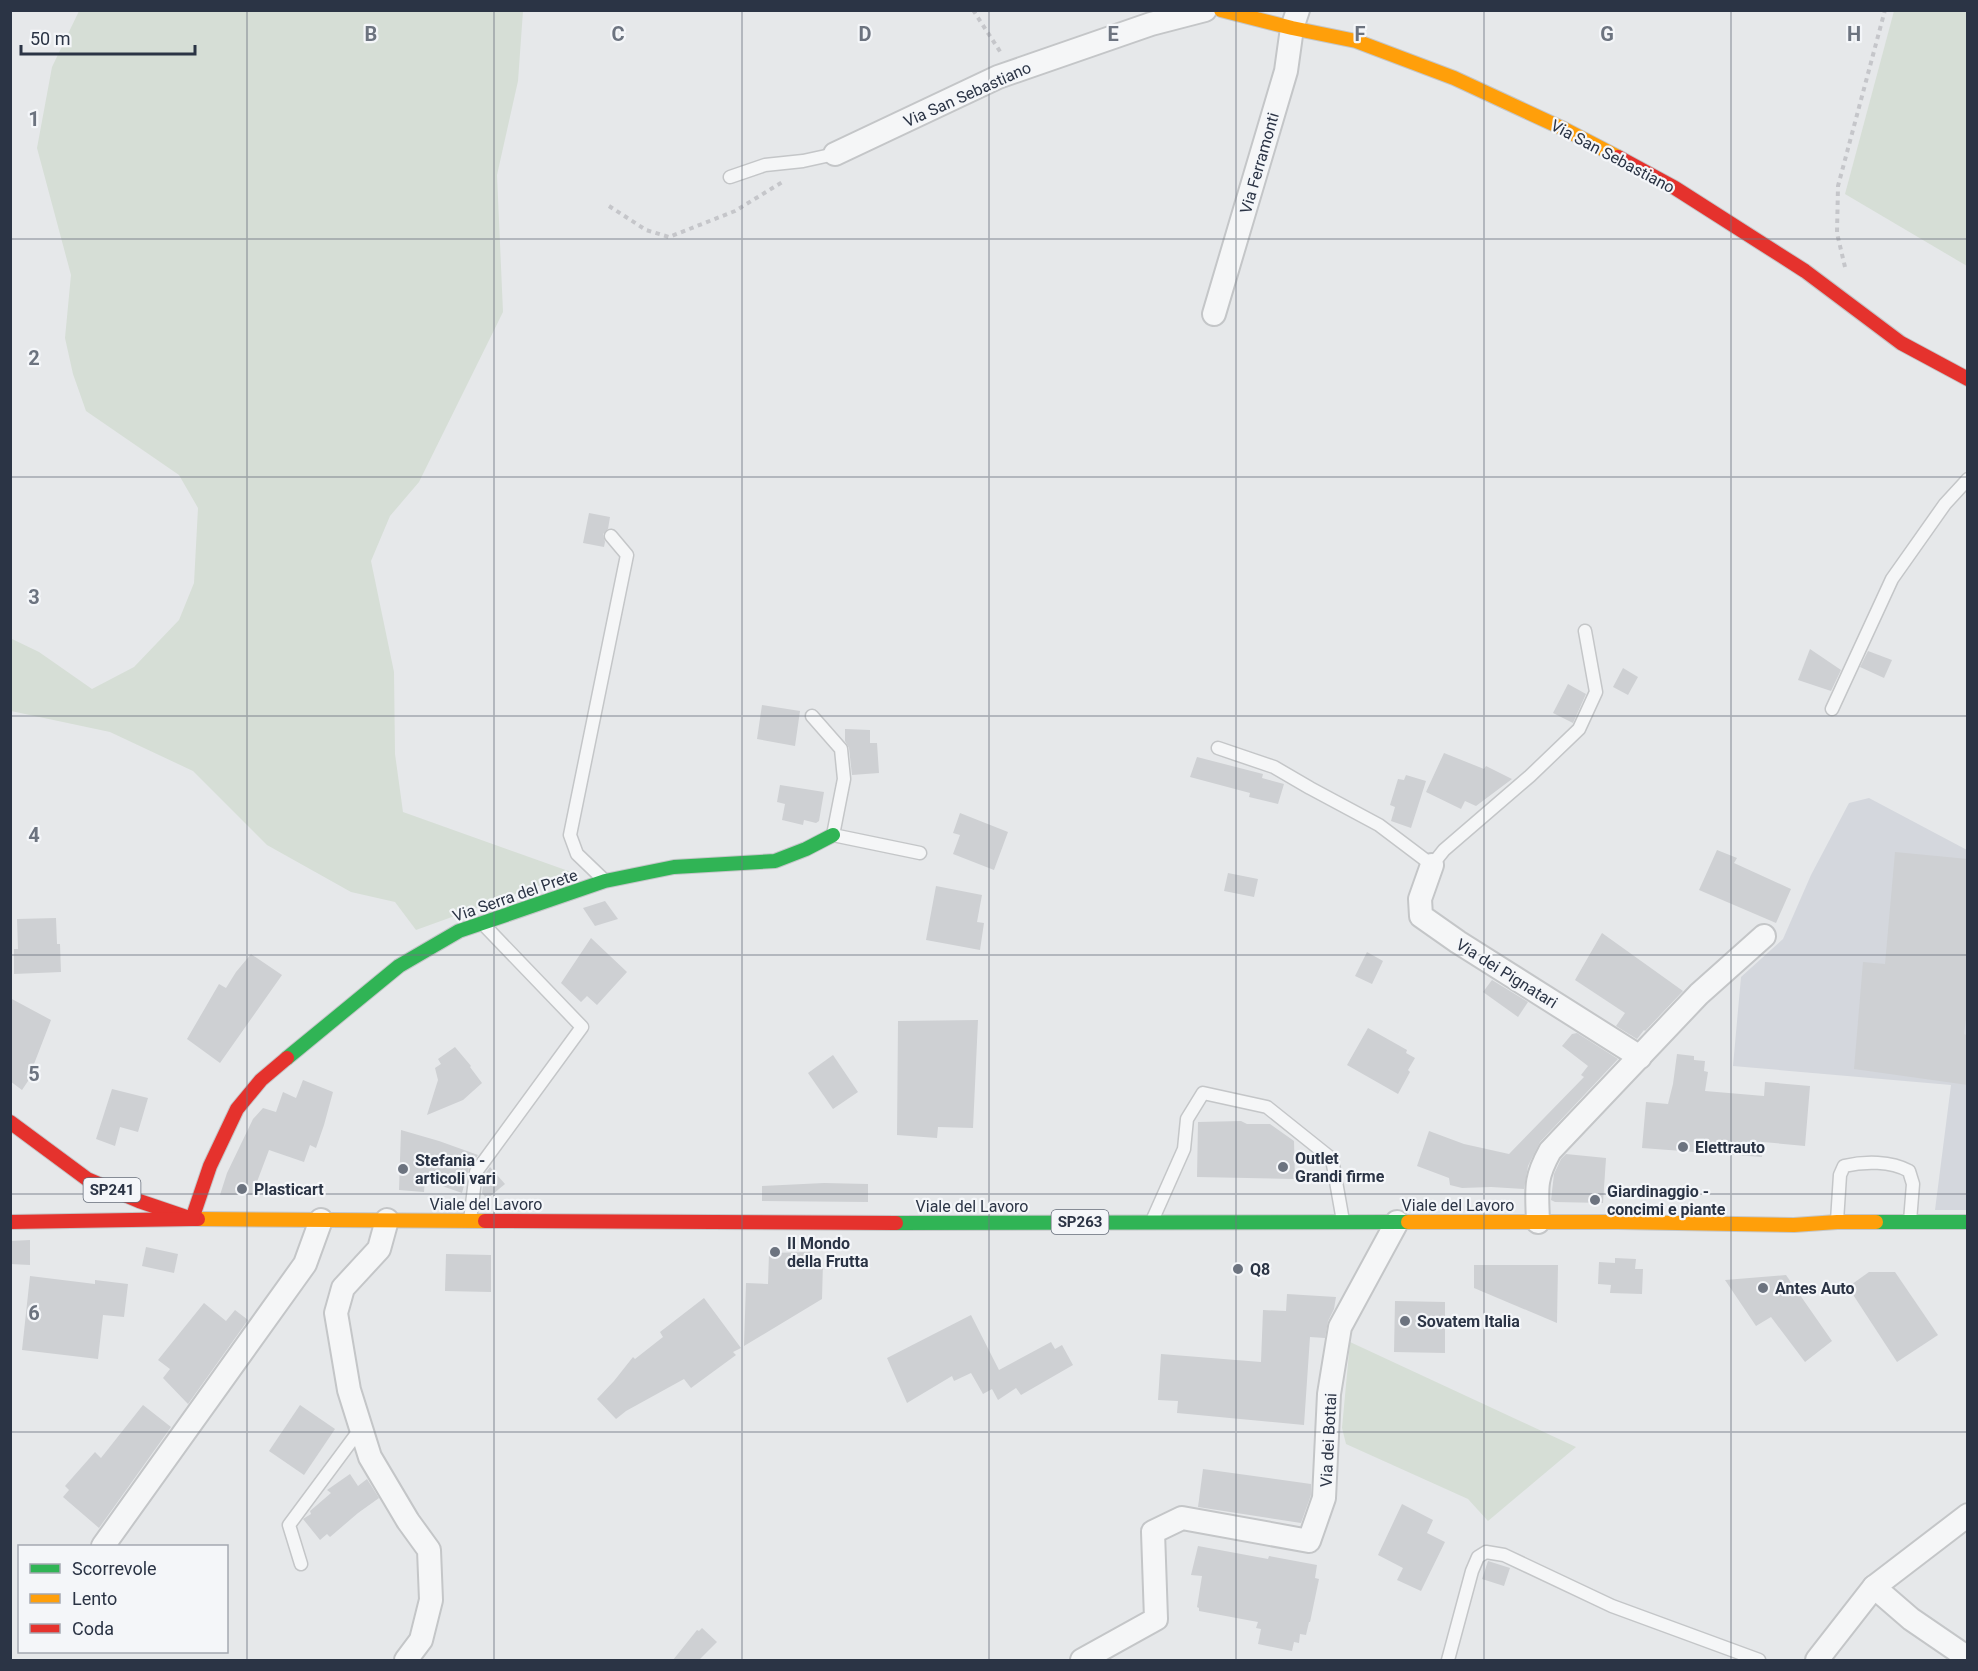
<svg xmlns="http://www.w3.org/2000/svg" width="1978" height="1671" viewBox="0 0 1978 1671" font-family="Roboto,sans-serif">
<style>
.built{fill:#d4d7dd}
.green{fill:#d6ded6}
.building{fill:#ced0d3}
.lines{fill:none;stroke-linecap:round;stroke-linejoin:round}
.lane-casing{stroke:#c4c6c8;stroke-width:15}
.street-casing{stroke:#c4c6c8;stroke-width:26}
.fast-casing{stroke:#c4c6c8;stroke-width:16}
.slow-casing{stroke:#c4c6c8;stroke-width:16}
.jam-casing{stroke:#c4c6c8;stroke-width:16}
.path{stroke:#c5c6ca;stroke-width:4;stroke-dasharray:4.5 4.5;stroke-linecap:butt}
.lane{stroke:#f5f6f7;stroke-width:12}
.street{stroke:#f5f6f7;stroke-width:22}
.fast{stroke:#30b455;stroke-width:14}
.slow{stroke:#ff9f0a;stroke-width:14}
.jam{stroke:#e5322d;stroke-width:14}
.grid{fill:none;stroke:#6c737f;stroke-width:1.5;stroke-opacity:0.55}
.poi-dot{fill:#6c737f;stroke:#f4f6f9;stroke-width:2}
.labels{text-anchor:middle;stroke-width:4.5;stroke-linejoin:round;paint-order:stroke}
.shield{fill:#f4f6f9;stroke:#676e7b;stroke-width:1.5}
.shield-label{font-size:15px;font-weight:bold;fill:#2b3445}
.street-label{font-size:16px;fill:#2b3445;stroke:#f4f6f9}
.poi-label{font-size:16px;font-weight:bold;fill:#2b3445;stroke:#f4f6f9;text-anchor:start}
.grid-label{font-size:20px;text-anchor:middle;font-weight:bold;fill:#6c737f;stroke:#f4f6f9;stroke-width:4.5;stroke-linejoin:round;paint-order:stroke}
</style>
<rect width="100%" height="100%" fill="#e6e8ea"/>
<polygon class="built" points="1869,798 1967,850 1967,1210 1935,1210 1951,1085 1733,1066 1741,977 1783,939 1811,875 1849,803"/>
<g class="green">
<polygon points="79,11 523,11 518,81 497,175 503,312 419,482 390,516 371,561 394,672 395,754 403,812 574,873 416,930 395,902 351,892 267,845 193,771 110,732 11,711 10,638 39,652 92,689 134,667 179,620 194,583 198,508 179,475 86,411 73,374 65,338 71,275 37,148 52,67"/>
<polygon points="1894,11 1967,11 1967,266 1845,194"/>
<polygon points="1350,1342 1576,1447 1488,1521 1468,1499 1346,1444 1342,1428"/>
</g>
<g class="building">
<polygon points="589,513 610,517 608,529 603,534 605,542 604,547 583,543"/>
<polygon points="1810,649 1841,670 1831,691 1798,680"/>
<polygon points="1868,651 1892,660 1884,678 1860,667"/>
<polygon points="1623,668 1638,677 1628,695 1613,687"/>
<polygon points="1568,684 1586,694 1573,723 1553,713"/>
<polygon points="762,705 800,711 795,746 757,739"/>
<polygon points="845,729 870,730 870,743 877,743 879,773 852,775 849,748 845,741"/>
<polygon points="1444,753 1484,769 1486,766 1512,779 1476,806 1465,801 1461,809 1426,792"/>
<polygon points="1197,757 1263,774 1262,778 1284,784 1278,804 1249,797 1250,793 1190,777"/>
<polygon points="1406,775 1426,781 1411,828 1391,821 1395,807 1390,805 1398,779 1404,780"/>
<polygon points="780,785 824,792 819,821 816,823 804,820 803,825 782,820 785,804 777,802"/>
<polygon points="960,813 1008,832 994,870 953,854 960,835 953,833"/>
<polygon points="1717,850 1737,858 1734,863 1791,889 1776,923 1699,890"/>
<polygon points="1895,852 1968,859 1968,1004 1964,1034 1968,1036 1968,1085 1854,1069 1863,962 1885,964"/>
<polygon points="1228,873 1258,879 1254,897 1224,891"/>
<polygon points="936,886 982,895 977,922 984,923 980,950 926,940"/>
<polygon points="605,901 618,919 595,926 583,908"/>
<polygon points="56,918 57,944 60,944 61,972 14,974 14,949 18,949 17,919"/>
<polygon points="1602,933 1683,991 1645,1031 1644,1030 1637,1039 1616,1026 1625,1013 1575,980"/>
<polygon points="591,938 627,972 597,1005 587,996 581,1002 561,983"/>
<polygon points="1367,952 1383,961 1372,984 1355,976"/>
<polygon points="251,954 282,975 220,1063 187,1039 219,984 226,988 236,972"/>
<polygon points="1492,980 1528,1002 1518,1017 1483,992"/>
<polygon points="10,998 51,1020 34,1064 38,1066 22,1090 10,1081"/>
<polygon points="978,1020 973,1128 938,1127 937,1138 897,1135 898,1021"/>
<polygon points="1368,1028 1407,1050 1406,1053 1415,1058 1408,1070 1410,1072 1398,1094 1347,1065"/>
<polygon points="1577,1033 1618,1059 1540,1142 1528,1166 1524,1189 1491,1187 1462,1188 1450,1185 1449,1178 1417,1166 1429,1131 1464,1144 1509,1154 1584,1077 1581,1075 1588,1066 1562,1046 1572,1034"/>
<polygon points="455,1047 471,1066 470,1067 482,1083 463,1100 427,1115 438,1080 435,1068 441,1064 438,1059"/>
<polygon points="1677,1054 1694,1056 1694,1060 1705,1061 1704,1071 1708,1072 1705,1091 1764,1096 1765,1082 1810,1086 1805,1146 1763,1142 1762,1157 1642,1148 1646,1102 1668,1104 1673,1084"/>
<polygon points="833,1055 858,1092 833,1109 808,1073"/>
<polygon points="303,1080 333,1092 324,1125 316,1148 310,1145 304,1162 269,1150 252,1195 220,1195 227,1173 253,1119 263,1108 276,1112 283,1092 296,1098"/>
<polygon points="112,1089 148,1098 138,1132 120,1127 115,1146 96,1139"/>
<polygon points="1241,1121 1247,1124 1270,1124 1294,1141 1295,1179 1197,1177 1198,1122"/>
<polygon points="401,1130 439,1141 478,1155 469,1168 462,1193 425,1180 424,1192 399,1190"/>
<polygon points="1566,1154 1606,1158 1603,1203 1555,1202 1551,1200 1554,1174 1561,1159"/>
<polygon points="490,1167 505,1184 487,1199 482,1193 484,1175"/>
<polygon points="824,1183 868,1184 868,1202 762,1201 762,1186"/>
<polygon points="30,1240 30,1265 10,1264 10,1241"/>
<polygon points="146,1247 178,1254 174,1273 142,1266"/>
<polygon points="811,1252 811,1262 823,1262 822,1299 744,1346 746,1283 768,1284 769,1253"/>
<polygon points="446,1254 491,1255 491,1292 445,1291"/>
<polygon points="1615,1258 1636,1259 1635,1269 1643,1269 1642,1294 1610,1293 1611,1285 1598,1284 1599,1262 1615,1263"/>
<polygon points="1474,1265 1558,1265 1557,1323 1474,1288"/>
<polygon points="1869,1272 1895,1272 1938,1335 1897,1362 1848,1287"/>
<polygon points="1786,1275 1832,1341 1805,1362 1771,1317 1756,1326 1725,1280"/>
<polygon points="30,1276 95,1284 95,1280 128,1284 124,1317 103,1315 98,1359 22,1350"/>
<polygon points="1287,1294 1336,1297 1334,1309 1328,1321 1325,1338 1310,1337 1304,1425 1177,1413 1178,1401 1158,1400 1161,1354 1261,1362 1263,1310 1286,1311"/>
<polygon points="704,1298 741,1348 733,1352 736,1355 691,1388 684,1379 626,1411 616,1419 597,1399 614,1381 633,1357 635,1359 663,1337 660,1332"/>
<polygon points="1395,1301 1445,1302 1445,1353 1394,1352"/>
<polygon points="204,1303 226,1321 235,1310 248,1320 188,1404 163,1378 170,1369 158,1360"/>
<polygon points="971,1315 999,1370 1051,1342 1055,1349 1062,1345 1073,1365 1021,1395 1016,1388 998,1400 992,1389 983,1394 971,1373 954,1381 952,1376 907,1403 887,1358"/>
<polygon points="143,1405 171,1427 99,1528 63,1497 69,1490 65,1486 95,1452 101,1458"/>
<polygon points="300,1405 335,1429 304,1475 269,1451"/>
<polygon points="1203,1469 1311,1484 1311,1495 1301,1523 1198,1507"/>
<polygon points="350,1474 358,1486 367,1479 379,1498 358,1513 330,1537 327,1534 320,1540 303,1519 311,1514 310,1511 331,1493 327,1490"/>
<polygon points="1402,1504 1433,1520 1427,1533 1445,1542 1421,1591 1397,1580 1403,1568 1378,1555"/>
<polygon points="1198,1546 1268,1559 1269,1556 1317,1565 1315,1578 1319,1579 1310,1622 1309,1622 1306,1635 1300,1634 1299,1643 1294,1642 1292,1651 1258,1644 1261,1629 1256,1628 1258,1622 1199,1611 1199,1608 1197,1607 1202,1576 1191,1575"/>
<polygon points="1488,1561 1510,1568 1504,1586 1482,1579"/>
<polygon points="702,1628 717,1642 699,1660 673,1660 697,1630 699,1631"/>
</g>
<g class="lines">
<defs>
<g id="lane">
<polyline points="730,177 765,165 803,161 835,154"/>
<polyline points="1832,709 1892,579 1945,504 1968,479"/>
<polyline points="812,716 841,749 844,779 833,835 920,853"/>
<polyline points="1218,748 1274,767 1310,788 1379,825 1432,865 1444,850 1530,776 1579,729 1596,692 1585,631"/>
<polyline points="602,878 577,854 570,835 627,555 611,536"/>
<polyline points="470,1220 476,1172 582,1027 484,925"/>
<polyline points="1152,1221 1184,1149 1187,1119 1203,1093 1267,1107 1332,1159 1343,1221"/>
<path d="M1837,1221L1840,1175L1844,1166C1865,1161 1891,1161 1909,1171L1913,1184L1910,1221"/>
<polyline points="301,1564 289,1525 361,1428"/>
<polyline points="1448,1660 1472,1571 1478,1557 1486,1552 1504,1555 1612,1606 1759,1660"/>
</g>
<g id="street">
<polyline points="835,154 998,77 1151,24 1205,10"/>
<polyline points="1214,314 1286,71 1292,28 1298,10"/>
<polyline points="1432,865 1420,899 1421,916 1458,942 1640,1057"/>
<polyline points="387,1220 379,1249 343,1288 336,1313 349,1390 370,1457 408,1521 429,1550 431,1600 421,1640 406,1660"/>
<path d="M1538,1222C1537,1189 1534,1180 1550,1151L1699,994L1764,936"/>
<polyline points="103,1546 305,1264 321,1220"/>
<polyline points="1874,1587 1911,1619 1968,1658"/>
<polyline points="1082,1660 1156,1619 1153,1532 1182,1518 1309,1541 1324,1498 1329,1394 1340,1327 1397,1222"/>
<polyline points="1817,1660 1874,1587 1968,1515"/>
</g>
<g id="fast">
<polyline points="287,1058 399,966 459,931 605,881 674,867 775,861 806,849 833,835"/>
<polyline points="1876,1222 1968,1222"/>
<polyline points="896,1223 1408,1222"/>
</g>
<g id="slow">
<polyline points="1221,10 1292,28 1356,41 1454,78 1564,129 1618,157"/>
<polyline points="198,1219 485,1221"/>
<polyline points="1408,1222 1618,1222 1794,1225 1837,1222 1876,1222"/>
</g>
<g id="jam">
<polyline points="1618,157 1675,188 1805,271 1901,343 1968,379"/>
<polyline points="10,1122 87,1179 139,1201 192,1219 198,1219"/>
<polyline points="485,1221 896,1223"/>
<polyline points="10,1222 192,1219 210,1166 237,1109 261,1080 287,1058"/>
</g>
</defs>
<use href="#lane" class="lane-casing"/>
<use href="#street" class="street-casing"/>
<use href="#fast" class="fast-casing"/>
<use href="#slow" class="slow-casing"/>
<use href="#jam" class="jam-casing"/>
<g class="path">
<polyline points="973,10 1001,53"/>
<polyline points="609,206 646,230 669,237 735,211 784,181"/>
<polyline points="1845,267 1837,233 1838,186 1885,10"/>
</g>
<use href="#lane" class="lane"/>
<use href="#street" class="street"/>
<use href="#fast" class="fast"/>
<use href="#slow" class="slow"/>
<use href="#jam" class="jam"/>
</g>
<path class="grid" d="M247,10V1660M494,10V1660M742,10V1660M989,10V1660M1236,10V1660M1484,10V1660M1731,10V1660M10,239H1968M10,477H1968M10,716H1968M10,955H1968M10,1194H1968M10,1432H1968"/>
<g class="poi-dot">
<circle cx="1683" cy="1147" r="6"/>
<circle cx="1283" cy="1167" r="6"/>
<circle cx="403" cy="1169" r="6"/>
<circle cx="242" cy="1189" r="6"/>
<circle cx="1595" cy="1200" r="6"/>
<circle cx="775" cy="1252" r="6"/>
<circle cx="1238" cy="1269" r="6"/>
<circle cx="1763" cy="1288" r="6"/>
<circle cx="1405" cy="1321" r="6"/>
</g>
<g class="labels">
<g class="shield">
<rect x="83.5" y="1178" width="57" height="24" rx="4.5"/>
<rect x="1051.5" y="1210" width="57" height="24" rx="4.5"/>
</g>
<g class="shield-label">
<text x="112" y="1195">SP241</text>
<text x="1080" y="1227">SP263</text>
</g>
<g class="street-label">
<text transform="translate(967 94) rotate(-24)" y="6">Via San Sebastiano</text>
<text transform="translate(1613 156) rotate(28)" y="6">Via San Sebastiano</text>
<text transform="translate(1259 163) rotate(-74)" y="6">Via Ferramonti</text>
<text transform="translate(515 895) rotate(-19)" y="6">Via Serra del Prete</text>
<text transform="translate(1507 973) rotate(32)" y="6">Via dei Pignatari</text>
<text x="486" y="1210">Viale del Lavoro</text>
<text x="1458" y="1211">Viale del Lavoro</text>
<text x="972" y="1212">Viale del Lavoro</text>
<text transform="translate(1328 1440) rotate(-87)" y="6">Via dei Bottai</text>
</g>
<g class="poi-label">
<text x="1695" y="1153">Elettrauto</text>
<text x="1295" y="1164">Outlet<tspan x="1295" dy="18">Grandi firme</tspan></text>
<text x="415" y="1166">Stefania -<tspan x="415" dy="18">articoli vari</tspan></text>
<text x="254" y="1195">Plasticart</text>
<text x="1607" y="1197">Giardinaggio -<tspan x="1607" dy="18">concimi e piante</tspan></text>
<text x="787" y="1249">Il Mondo<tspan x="787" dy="18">della Frutta</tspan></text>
<text x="1250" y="1275">Q8</text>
<text x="1775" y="1294">Antes Auto</text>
<text x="1417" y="1327">Sovatem Italia</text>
</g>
</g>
<g class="grid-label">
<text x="371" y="41">B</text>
<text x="618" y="41">C</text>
<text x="865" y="41">D</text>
<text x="1113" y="41">E</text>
<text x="1360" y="41">F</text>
<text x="1607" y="41">G</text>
<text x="1854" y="41">H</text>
<text x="34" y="126">1</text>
<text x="34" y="365">2</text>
<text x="34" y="604">3</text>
<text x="34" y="842">4</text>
<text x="34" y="1081">5</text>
<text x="34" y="1320">6</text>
</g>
<rect width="1978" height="1671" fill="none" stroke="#2b3445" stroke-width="24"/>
<rect x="18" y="1545" width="210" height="108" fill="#f4f6f9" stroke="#a4a8b1" stroke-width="1.5"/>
<rect x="30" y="1564" width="30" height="9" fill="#30b455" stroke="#a4a8b1" stroke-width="1.5"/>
<text x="72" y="1575" font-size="18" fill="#2b3445">Scorrevole</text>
<rect x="30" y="1594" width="30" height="9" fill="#ff9f0a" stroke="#a4a8b1" stroke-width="1.5"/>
<text x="72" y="1605" font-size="18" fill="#2b3445">Lento</text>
<rect x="30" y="1624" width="30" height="9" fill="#e5322d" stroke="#a4a8b1" stroke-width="1.5"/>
<text x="72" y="1635" font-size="18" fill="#2b3445">Coda</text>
<path d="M21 45v9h174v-9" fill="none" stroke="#2b3445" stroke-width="3"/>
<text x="30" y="45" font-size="18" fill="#2b3445" stroke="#f4f6f9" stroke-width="4.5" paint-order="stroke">50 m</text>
</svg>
